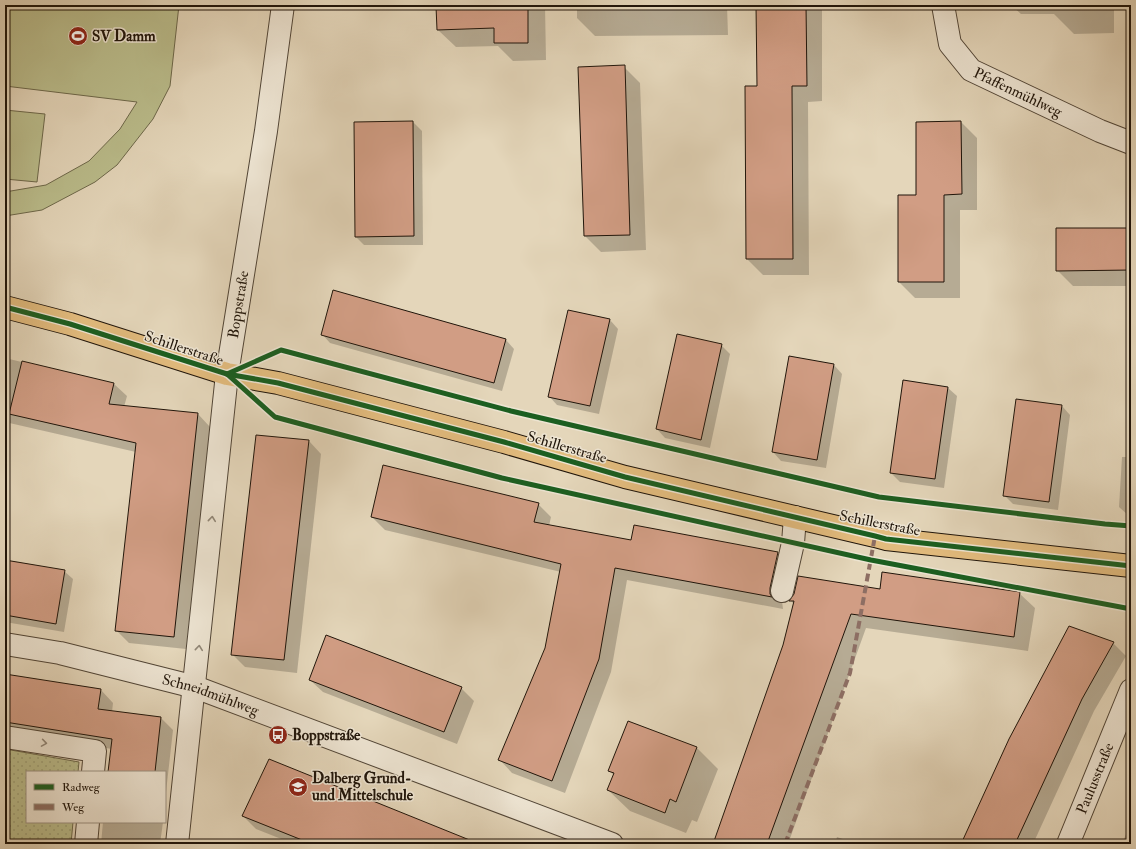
<svg xmlns="http://www.w3.org/2000/svg" width="1136" height="849" viewBox="0 0 1136 849" font-family="'IM FELL Double Pica',serif">
<style>
.green{fill:#babc8b;stroke:#6d684a}
.park{fill:url(#park-dots);stroke:#6d684a}
.shadow{fill:#0003}
.building{fill:#d19d84;stroke:#20150a}
.lines{fill:none;stroke-linecap:round;stroke-linejoin:round}
.minor-casing{stroke:#514536;stroke-width:24}
.major-casing{stroke:#20150a;stroke-width:24}
.minor{stroke:#ede4d2;stroke-width:22}
.major{stroke:#e2bb7d;stroke-width:22}
.quiet{stroke:#8d6e63;stroke-width:4;stroke-dasharray:8 4;stroke-linecap:butt}
.cycleway-casing{stroke:#ede4d2;stroke-width:8}
.cycleway{stroke:#1b5e20;stroke-width:5}
.oneway{stroke:#918778}
.labels{text-anchor:middle;stroke-width:3;stroke-linejoin:round;paint-order:stroke}
.poi-label{font-size:15px;font-weight:bold;fill:#20150a;stroke:#ede4d2;text-anchor:start}
.street-label{font-size:15px;fill:#20150a;stroke:#ede4d2}
</style>
<defs>
<pattern id="park-dots" width="8" height="8" patternUnits="userSpaceOnUse"><rect width="8" height="8" fill="#babc8b"/><path d="M2 2h.1M6 6h.1" fill="none" stroke="#a0a177" stroke-width="1.8" stroke-linecap="round"/></pattern>
</defs>
<rect width="100%" height="100%" fill="#e4d6ba"/>
<filter id="stains"><feTurbulence type="fractalNoise" baseFrequency=".005" numOctaves="4"/><feColorMatrix values="0 0 0 0 .2 0 0 0 0 .09 0 0 0 0 .02 0 0 0 .5 -.17"/></filter>
<radialGradient id="worn" r=".72"><stop offset=".6" stop-color="#630" stop-opacity="0"/><stop offset="1" stop-color="#630" stop-opacity=".3"/></radialGradient>
<g class="green">
<polygon points="5,5 179,5 170,86 153,119 117,165 95,182 42,210 5,216 5,192 46,185 89,161 120,129 137,102 5,86"/>
<polygon points="5,110 45,114 37,182 5,179"/>
</g>
<polygon class="park" points="5,749 79,762 78,772 27,772 27,822 73,822 71,844 5,844"/>
<g class="shadow">
<polygon points="444,5 545,5 546,60 513,61 498,46 456,47 438,30"/>
<polygon points="577,5 727,5 728,35 595,36 577,18"/>
<polygon points="757,5 822,5 822,101 808,102 809,275 763,275 747,259 758,87"/>
<polygon points="1011,5 1111,5 1114,8 1114,33 1074,34 1054,14 1021,14"/>
<polygon points="624,67 640,83 646,250 601,252 585,236 579,68"/>
<polygon points="413,122 422,131 423,245 364,245 356,237"/>
<polygon points="961,122 977,138 977,210 960,210 960,298 915,298 899,282 917,196"/>
<polygon points="1131,229 1131,286 1073,286 1057,270"/>
<polygon points="568,311 610,320 618,329 599,414 557,405 549,396"/>
<polygon points="322,334 506,340 514,349 502,391 330,343"/>
<polygon points="721,345 730,354 710,448 665,438 657,429"/>
<polygon points="5,358 114,384 127,396 124,407 198,414 210,427 186,649 129,643 116,630 136,452 5,422"/>
<polygon points="834,365 842,374 826,468 781,461 773,452"/>
<polygon points="948,388 957,396 944,488 900,482 891,473"/>
<polygon points="1062,406 1070,415 1058,510 1013,504 1004,495"/>
<polygon points="309,441 321,454 297,673 245,667 232,654"/>
<polygon points="1122,457 1131,457 1131,516 1128,515 1119,507"/>
<polygon points="538,504 551,517 549,526 632,541 778,553 790,565 782,601 783,609 627,580 611,672 565,793 512,773 500,760 546,648 561,572 385,530 372,517"/>
<polygon points="5,561 64,571 73,579 64,632 5,622"/>
<polygon points="881,590 1019,593 1035,608 1028,651 866,628 788,844 714,844 784,645 794,604 791,601"/>
<polygon points="1113,643 1126,656 1094,711 1033,844 962,844"/>
<polygon points="5,675 101,690 113,703 112,712 161,718 173,730 165,801 165,772 109,772 112,749 5,732"/>
<polygon points="310,680 461,688 474,701 457,744 323,692"/>
<polygon points="697,748 718,769 697,822 692,820 686,833 630,811 608,790 614,775 609,771"/>
<polygon points="243,816 476,844 294,844 256,829"/>
<polygon points="103,822 163,822 160,844 101,844"/>
<polygon points="1131,822 1131,844 1122,844"/>
<polygon points="837,837 857,844 835,844"/>
</g>
<g class="building">
<polygon points="443,5 528,5 528,43 494,43 494,28 437,30 436,6"/>
<polygon points="756,5 806,5 807,86 792,86 793,259 746,259 745,86 757,86"/>
<polygon points="625,65 630,235 584,236 578,67"/>
<polygon points="413,121 414,236 355,237 354,122"/>
<polygon points="961,121 962,194 944,195 944,282 898,282 898,195 916,195 916,122"/>
<polygon points="1056,228 1131,228 1131,270 1056,271"/>
<polygon points="333,290 506,339 494,383 321,335"/>
<polygon points="568,310 610,319 590,406 548,397"/>
<polygon points="677,334 722,344 701,440 656,429"/>
<polygon points="789,356 834,364 817,460 772,452"/>
<polygon points="22,361 114,383 109,404 198,413 174,637 115,631 136,443 9,414"/>
<polygon points="903,380 948,387 935,479 890,473"/>
<polygon points="1016,399 1062,405 1049,502 1003,496"/>
<polygon points="256,435 309,440 284,660 231,655"/>
<polygon points="383,465 539,503 534,522 631,540 634,525 778,552 770,588 770,594 772,597 615,568 599,659 552,781 498,760 545,648 561,564 371,517"/>
<polygon points="5,560 65,570 56,624 5,615"/>
<polygon points="882,572 1020,592 1014,637 851,614 767,844 713,844 783,645 794,601 789,601 794,594 798,576 880,589"/>
<polygon points="1069,626 1114,642 1082,699 1015,844 961,844 1009,739"/>
<polygon points="326,635 462,687 444,732 309,680"/>
<polygon points="5,674 101,689 98,709 161,717 155,772 108,772 112,739 5,722"/>
<polygon points="628,721 697,747 676,802 670,799 665,813 607,790 614,773 608,771"/>
<polygon points="269,759 477,843 477,844 312,844 242,816"/>
</g>
<g class="lines">
<defs>
<g id="minor">
<path id="s1" d="M943,5L950,44L971,70L1100,131L1131,143"/>
<polyline points="782,591 793,543 795,517"/>
<path id="s2" d="M5,644L60,653L195,687L612,844"/>
<polyline points="5,737 95,751 93,772"/>
<polyline points="86,844 88,822"/>
<path id="s3" d="M177,844L227,374L266,131L283,5"/>
<path id="s4" d="M1068,844L1131,690"/>
</g>
<polyline id="major" points="5,307 70,324 227,374 278,383 504,442 625,477 875,536 886,539 1131,566"/>
</defs>
<use href="#minor" class="minor-casing"/>
<use href="#major" class="major-casing"/>
<use href="#minor" class="minor"/>
<use href="#major" class="major"/>
<polyline class="quiet" points="785,844 850,673 875,536"/>
<defs>
<g id="cycleway">
<polyline points="5,307 70,324 227,374 278,383 504,442 625,477 875,536 886,539 1131,566"/>
<polyline points="227,374 275,417 502,478 871,560 1131,609"/>
<polyline points="227,374 281,350 511,411 879,497 1105,524 1131,526"/>
</g>
</defs>
<use href="#cycleway" class="cycleway-casing"/>
<use href="#cycleway" class="cycleway"/>
</g>
<defs><path id="oneway-chevron" d="M-2-3.5L2.5 0L-2 3.5" fill="none" stroke-width="1.6" stroke-linecap="round" stroke-linejoin="round"/></defs>
<g class="oneway">
<use href="#oneway-chevron" transform="translate(212 519) rotate(-84)"/>
<use href="#oneway-chevron" transform="translate(199 648) rotate(-84)"/>
<use href="#oneway-chevron" transform="translate(44 743) rotate(9)"/>
</g>
<defs>
<symbol id="stadium-disc" viewBox="-11 -11 22 22"><circle r="9.5" fill="#8f2418" stroke="#ede4d2"/><path d="M0-5a6.5 5 0 1 0 0 10a6.5 5 0 1 0 0-10ZM-3.5-1.8h7v3.6h-7Z" fill="#fff"/></symbol>
<symbol id="bus-disc" viewBox="-11 -11 22 22"><circle r="9.5" fill="#8f2418" stroke="#ede4d2"/><path d="M-5-6H5V4H4V6H2V4H-2V6H-4V4H-5ZM-3.5-4V0h7V-4ZM-3.5 1.2v1.5H-2V1.2ZM2 1.2v1.5H3.5V1.2Z" fill="#fff"/></symbol>
<symbol id="school-disc" viewBox="-11 -11 22 22"><circle r="9.5" fill="#8f2418" stroke="#ede4d2"/><path d="M0-5L7-2L0 1L-7-2ZM-4 1L0 2.5L4 1V4Q0 6-4 4Z" fill="#fff"/></symbol>
</defs>
<g fill-rule="evenodd">
<use href="#stadium-disc" x="67" y="25" width="22" height="22"/>
<use href="#bus-disc" x="267" y="724" width="22" height="22"/>
<use href="#school-disc" x="287" y="776" width="22" height="22"/>
</g>
<g class="labels">
<g class="poi-label">
<text x="92" y="41">SV Damm</text>
<text x="292" y="740">Boppstraße</text>
<text x="312" y="783">Dalberg Grund-<tspan x="312" dy="17">und Mittelschule</tspan></text>
</g>
<g class="street-label">
<text dy="5" stroke="none"><textPath href="#s1" startOffset="125">Pfaffenmühlweg</textPath></text>
<text dy="5" stroke="none"><textPath href="#s3" startOffset="543">Boppstraße</textPath></text>
<text transform="translate(184 348) rotate(18)" y="5">Schillerstraße</text>
<text transform="translate(567 447) rotate(16)" y="5">Schillerstraße</text>
<text transform="translate(880 523) rotate(11)" y="5">Schillerstraße</text>
<text dy="5" stroke="none"><textPath href="#s2" startOffset="212">Schneidmühlweg</textPath></text>
<text dy="5" stroke="none"><textPath href="#s4" startOffset="71">Paulusstraße</textPath></text>
</g>
</g>
<rect width="1136" height="849" fill="none" stroke="#e4d6ba" stroke-width="20"/>
<rect x="6" y="6" width="1124" height="837" fill="none" stroke="#20150a" stroke-width="2"/>
<rect x="10" y="10" width="1116" height="829" fill="none" stroke="#20150a"/>
<rect x="26" y="771" width="140" height="52" fill="#ede4d2" stroke="#9b9182"/>
<rect x="34" y="784" width="20" height="6" fill="#1b5e20" stroke="#9b9182"/>
<text x="62" y="791" font-size="12" fill="#20150a">Radweg</text>
<rect x="34" y="804" width="20" height="6" fill="#8d6e63" stroke="#9b9182"/>
<text x="62" y="811" font-size="12" fill="#20150a">Weg</text>
<rect width="100%" height="100%" filter="url(#stains)"/>
<rect width="100%" height="100%" fill="url(#worn)"/>
</svg>
